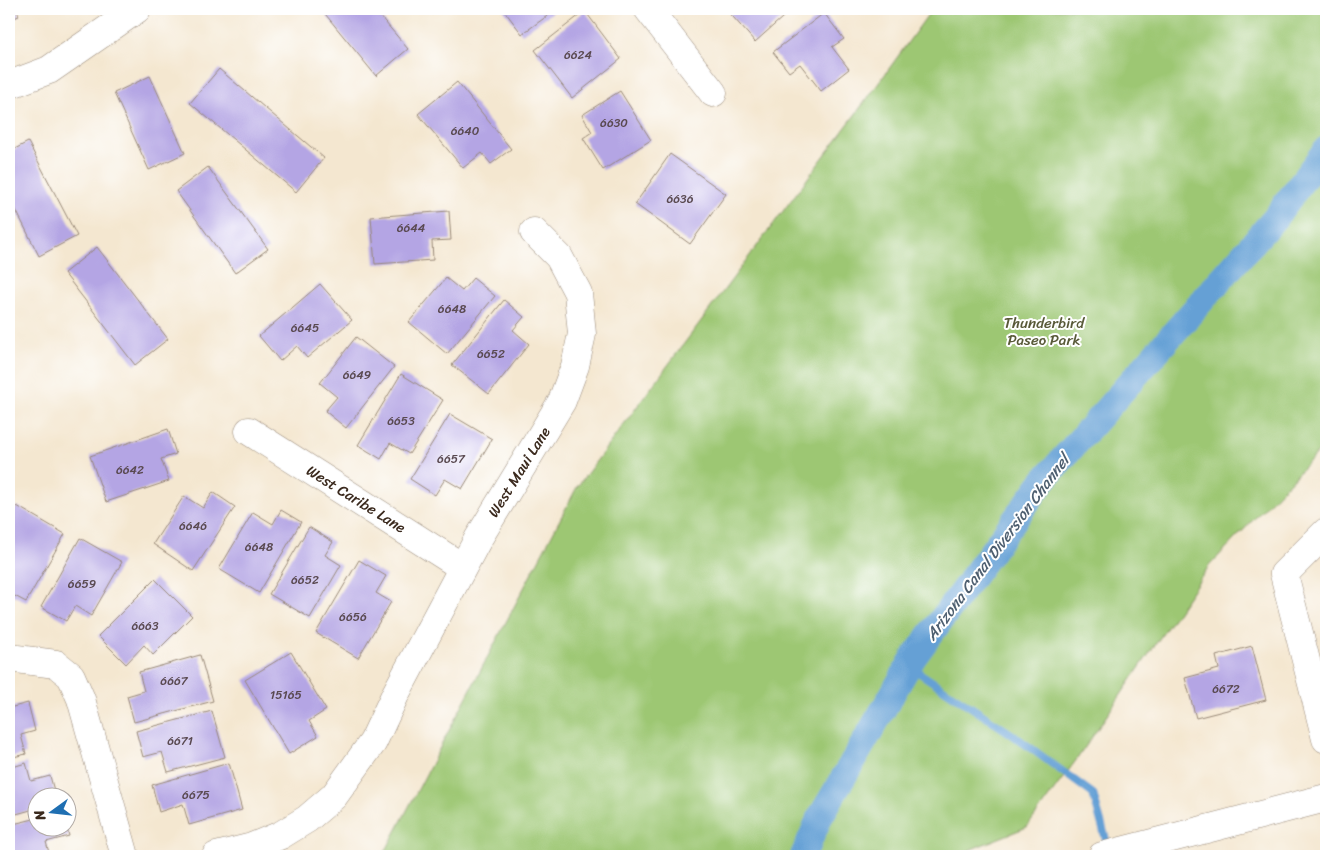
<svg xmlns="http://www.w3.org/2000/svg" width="1335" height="865" viewBox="0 0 1335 865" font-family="Sriracha,sans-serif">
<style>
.green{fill:#9dc773;stroke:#6c7848}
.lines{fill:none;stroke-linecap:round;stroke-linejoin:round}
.stream{stroke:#65a0d5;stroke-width:8}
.canal{stroke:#65a0d5;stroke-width:26}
.building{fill:#b4a5e4}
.minor-casing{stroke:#988877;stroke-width:29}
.secondary-casing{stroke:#988877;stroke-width:29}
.minor{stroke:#fff;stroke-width:28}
.secondary{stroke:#fff;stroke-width:28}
.labels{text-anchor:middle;stroke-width:4;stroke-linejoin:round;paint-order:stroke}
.number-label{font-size:12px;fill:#594950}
.park-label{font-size:15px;fill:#585938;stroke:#fff}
.street-label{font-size:15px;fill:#3b2a1e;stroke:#fff}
.water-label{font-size:16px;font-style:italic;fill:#4e5f70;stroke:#fff}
</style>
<rect width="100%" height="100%" fill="#fff"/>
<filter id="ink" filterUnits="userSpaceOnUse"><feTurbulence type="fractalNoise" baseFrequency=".02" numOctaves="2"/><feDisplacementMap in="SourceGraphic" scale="10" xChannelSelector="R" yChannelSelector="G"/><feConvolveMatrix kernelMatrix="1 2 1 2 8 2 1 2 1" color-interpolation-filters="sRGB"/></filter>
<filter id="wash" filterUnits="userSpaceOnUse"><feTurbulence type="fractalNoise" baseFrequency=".0096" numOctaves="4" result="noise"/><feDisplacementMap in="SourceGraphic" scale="20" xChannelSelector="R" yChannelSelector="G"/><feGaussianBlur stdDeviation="1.12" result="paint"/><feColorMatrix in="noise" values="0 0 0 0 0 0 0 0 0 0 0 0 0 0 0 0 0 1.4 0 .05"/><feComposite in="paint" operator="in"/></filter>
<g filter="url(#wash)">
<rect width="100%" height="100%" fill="#f4e7d0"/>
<polygon class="green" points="932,9 1326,9 1326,444 1209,566 1077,759 1027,827 969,850 966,856 383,856 577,487 878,84"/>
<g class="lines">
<polyline class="stream" points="909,666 1013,735 1093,794 1109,850"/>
<polyline class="canal" points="803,856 819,819 914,657 1043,481 1275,218 1326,149"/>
</g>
<g id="blocks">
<g class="building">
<polygon points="9,9 17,9 19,16 9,20"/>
<polygon points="321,9 374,9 408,49 376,76"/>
<polygon points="503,9 557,9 522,34"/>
<polygon points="726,9 792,9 755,42"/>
<polygon points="585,11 621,59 572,98 535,50"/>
<polygon points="824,13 844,39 832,47 849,69 821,91 800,64 789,72 773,52"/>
<polygon points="219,69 324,158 296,192 190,103"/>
<polygon points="150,76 185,153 149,170 114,93"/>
<polygon points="457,82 511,149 491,164 482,153 463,168 418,114"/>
<polygon points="620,91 651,140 603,170 583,138 592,132 582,115"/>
<polygon points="28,142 77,236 39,256 9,196 9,152"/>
<polygon points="670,154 726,194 690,244 635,204"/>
<polygon points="208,167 268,249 235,273 176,191"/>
<polygon points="449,211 451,240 432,241 433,260 375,264 371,217"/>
<polygon points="97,247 168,339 135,365 64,273"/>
<polygon points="446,278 462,291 473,278 495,296 447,354 409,322"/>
<polygon points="320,284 352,320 307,358 297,346 280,361 259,336"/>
<polygon points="504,300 524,317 513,330 529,344 489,394 452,365"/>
<polygon points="356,337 394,367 346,428 325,411 337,397 320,383"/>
<polygon points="401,374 443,400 409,454 390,443 381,459 358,445"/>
<polygon points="450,414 492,439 462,489 445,479 435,495 410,479"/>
<polygon points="168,429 176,454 161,459 169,481 106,502 90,456"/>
<polygon points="213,492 235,507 193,571 153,544 184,496 203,508"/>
<polygon points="17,506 65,534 26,602 9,593 9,521"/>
<polygon points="281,510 301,522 259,593 219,569 253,512 273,524"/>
<polygon points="309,527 333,542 325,555 341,565 310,618 269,594"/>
<polygon points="80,538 122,562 91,616 75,606 66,621 41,607"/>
<polygon points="359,560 386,576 376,593 391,602 358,658 316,633"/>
<polygon points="155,579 192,616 153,655 144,645 126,664 98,636"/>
<polygon points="1252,646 1266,700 1196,718 1185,678 1219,669 1216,656"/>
<polygon points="291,652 326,710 309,721 318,736 289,754 245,680"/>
<polygon points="200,655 213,701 134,722 127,696 144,691 139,672"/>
<polygon points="28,703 35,731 21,735 26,754 9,758 9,708"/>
<polygon points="212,711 225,757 168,772 162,752 143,757 136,731"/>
<polygon points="26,763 31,781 50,776 56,798 38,798 38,808 9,816 9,768"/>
<polygon points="229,763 242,810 189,825 183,804 159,812 152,785"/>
<polygon points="38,818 38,828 67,828 69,836 46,842 50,856 9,856 9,825"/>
</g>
</g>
</g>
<g filter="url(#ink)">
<use href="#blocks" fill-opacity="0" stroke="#988877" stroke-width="1"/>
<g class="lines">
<defs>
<g id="minor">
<polyline points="648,9 713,93"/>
<polyline points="9,85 49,70 137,9"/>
<polyline points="249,431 462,567"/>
<polyline points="1326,532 1284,574 1326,739"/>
<polyline points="9,658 56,664 71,676 81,699 125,856"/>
<polyline points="216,856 252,847 281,835 307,819 334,796 373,742 396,693 478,539 562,401 575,366 582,334 578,293 559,257 534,232"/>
</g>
<polyline id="secondary" points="1102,856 1326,798"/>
</defs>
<use href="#minor" class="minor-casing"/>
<use href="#secondary" class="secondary-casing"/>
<use href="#minor" class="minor"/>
<use href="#secondary" class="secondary"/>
</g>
</g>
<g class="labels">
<g class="number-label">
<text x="578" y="59">6624</text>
<text x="614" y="127">6630</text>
<text x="465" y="135">6640</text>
<text x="680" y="203">6636</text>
<text x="411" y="232">6644</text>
<text x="452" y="313">6648</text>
<text x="305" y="332">6645</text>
<text x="491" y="358">6652</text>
<text x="357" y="379">6649</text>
<text x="401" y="425">6653</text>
<text x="451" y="463">6657</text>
<text x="130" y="474">6642</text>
<text x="193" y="530">6646</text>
<text x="259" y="551">6648</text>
<text x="305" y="584">6652</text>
<text x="82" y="588">6659</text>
<text x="353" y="621">6656</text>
<text x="145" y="630">6663</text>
<text x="174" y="685">6667</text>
<text x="1226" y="693">6672</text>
<text x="286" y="699">15165</text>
<text x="180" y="745">6671</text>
<text x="196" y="799">6675</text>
</g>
<g class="park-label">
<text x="1044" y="328">Thunderbird<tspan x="1044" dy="17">Paseo Park</tspan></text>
</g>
<g class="street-label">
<text transform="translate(519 472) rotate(-58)" y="5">West Maui Lane</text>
<text transform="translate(356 499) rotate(32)" y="5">West Caribe Lane</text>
</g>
<g class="water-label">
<text transform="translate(997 547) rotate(-53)" y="6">Arizona Canal Diversion Channel</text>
</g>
</g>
<rect width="1335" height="865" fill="none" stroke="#fff" stroke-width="30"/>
<g transform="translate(52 812) rotate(255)"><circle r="24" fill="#ffffff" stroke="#b1aaa5"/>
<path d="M0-4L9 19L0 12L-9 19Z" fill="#1f6fb2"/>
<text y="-8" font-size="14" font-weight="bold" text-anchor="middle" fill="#3b2a1e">N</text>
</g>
</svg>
